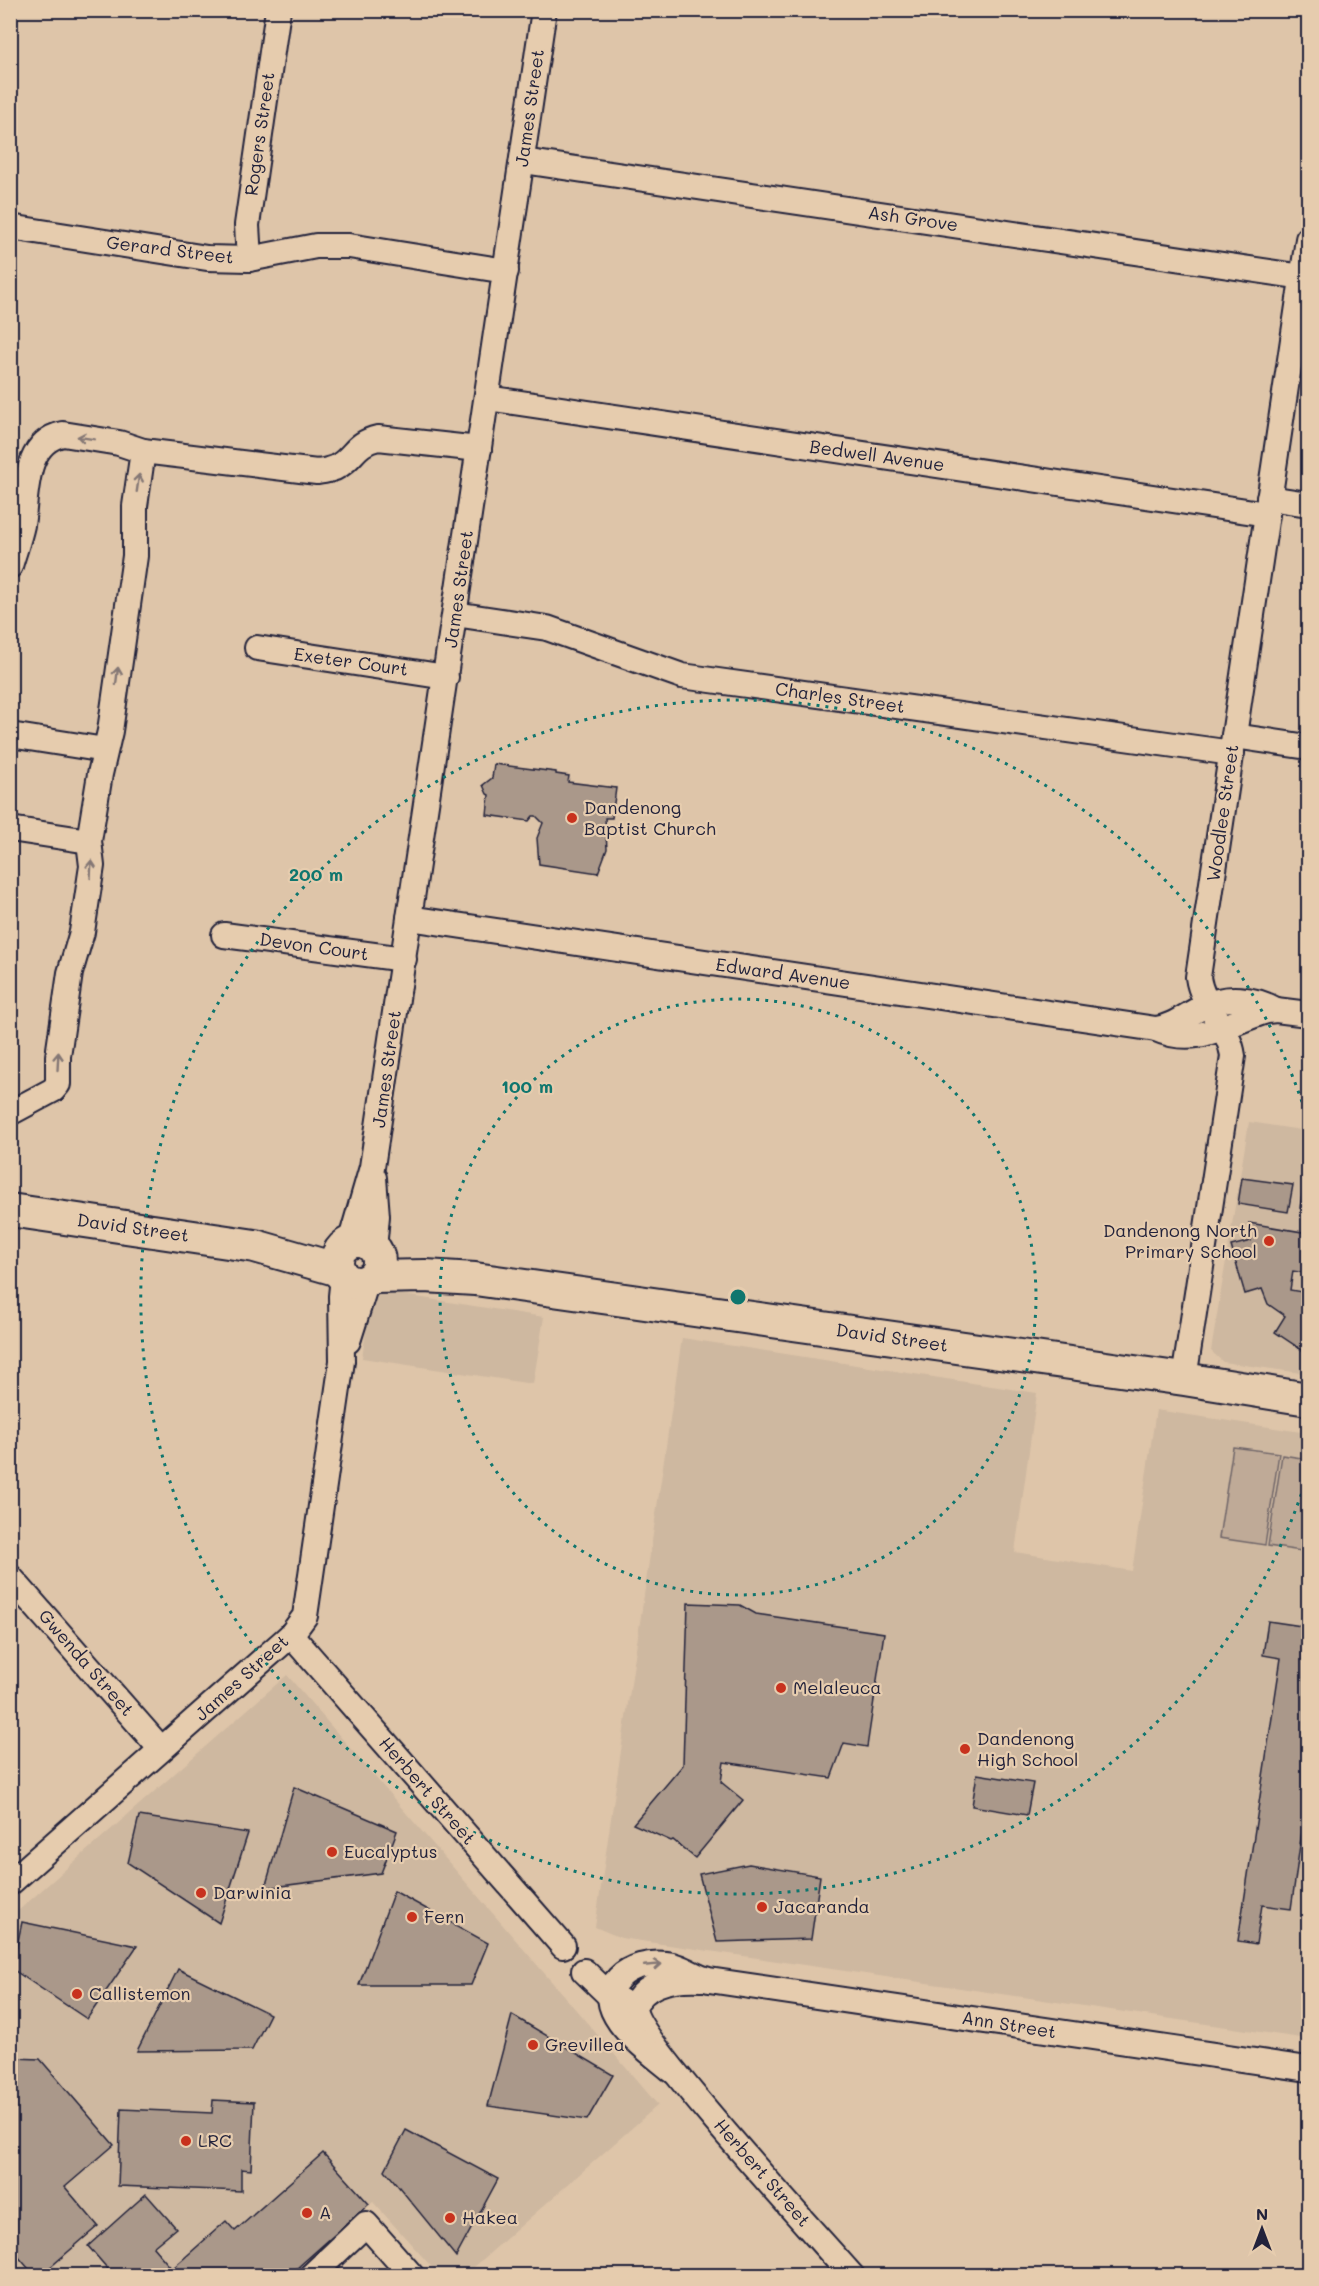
<svg xmlns="http://www.w3.org/2000/svg" width="1319" height="2286" viewBox="0 0 1319 2286" font-family="Mali,sans-serif">
<style>
.built{fill:#ceb8a0}
.green{fill:#bfaa97;stroke:#706669;stroke-width:1.5}
.building{fill:#aa988a;stroke:#22223b;stroke-width:1.5}
.lines{fill:none;stroke-linecap:round;stroke-linejoin:round}
.minor-casing{stroke:#22223b;stroke-width:28}
.major-casing{stroke:#22223b;stroke-width:36}
.minor{stroke:#e6ccae;stroke-width:24}
.major{stroke:#e6ccae;stroke-width:32}
.oneway{stroke:#847774}
.ring{fill:none;stroke:#0f766e;stroke-width:3;stroke-dasharray:3 6}
.poi-dot{fill:#c8321e;stroke:#e6ccae;stroke-width:2}
.labels{text-anchor:middle;stroke-width:4.5;stroke-linejoin:round;paint-order:stroke}
.street-label{font-size:18px;fill:#22223b;stroke:#e6ccae}
.poi-label{font-size:18px;fill:#22223b;stroke:#e6ccae;text-anchor:start}
.centre{fill:#0f766e;stroke:#e6ccae;stroke-width:3}
.ring-label{font-size:18px;text-anchor:middle;font-weight:bold;fill:#0f766e;stroke:#e6ccae;stroke-width:4.5;stroke-linejoin:round;paint-order:stroke}
</style>
<rect width="100%" height="100%" fill="#dec5a9"/>
<filter id="ink" filterUnits="userSpaceOnUse"><feTurbulence type="fractalNoise" baseFrequency=".0167" numOctaves="2"/><feDisplacementMap in="SourceGraphic" scale="12" xChannelSelector="R" yChannelSelector="G"/><feConvolveMatrix kernelMatrix="1 2 1 2 8 2 1 2 1" color-interpolation-filters="sRGB"/></filter>
<g filter="url(#ink)">
<g class="built">
<polygon points="1249,1122 1308,1131 1308,1374 1223,1362 1211,1351"/>
<polygon points="372,1290 544,1317 533,1384 362,1358"/>
<polygon points="682,1338 1037,1393 1015,1552 1132,1571 1156,1410 1308,1433 1308,2039 621,1938 595,1927"/>
<polygon points="287,1675 658,2105 465,2275 439,2275 373,2202 288,2275 11,2275 10,1918"/>
</g>
<g class="green">
<polygon points="1233,1447 1279,1453 1265,1545 1219,1538"/>
<polygon points="1282,1455 1308,1459 1308,1552 1268,1546"/>
</g>
<g class="building">
<polygon points="494,764 556,772 556,774 569,776 568,782 616,788 612,818 605,818 607,849 598,873 539,864 537,838 543,823 536,816 533,816 529,821 487,815 489,795 487,794 483,785 492,778"/>
<polygon points="1242,1178 1293,1185 1288,1212 1238,1204"/>
<polygon points="1304,1182 1308,1183 1308,1209 1300,1208"/>
<polygon points="1249,1223 1308,1233 1308,1252 1305,1273 1293,1271 1290,1290 1307,1293 1308,1287 1308,1354 1275,1332 1285,1316 1268,1304 1262,1289 1245,1294 1231,1246 1251,1241"/>
<polygon points="688,1603 740,1605 756,1614 884,1633 867,1747 844,1743 831,1778 724,1762 721,1782 743,1800 695,1858 673,1840 671,1841 633,1824 683,1765"/>
<polygon points="1268,1621 1308,1627 1308,1825 1303,1824 1291,1909 1262,1905 1256,1944 1238,1941 1281,1658 1263,1655"/>
<polygon points="977,1774 1033,1783 1027,1815 972,1806"/>
<polygon points="294,1787 397,1831 381,1873 265,1888"/>
<polygon points="139,1816 248,1833 219,1923 128,1863"/>
<polygon points="749,1864 820,1876 811,1939 717,1942 699,1874"/>
<polygon points="394,1891 488,1943 471,1985 359,1985"/>
<polygon points="22,1922 137,1946 87,2019 12,1969"/>
<polygon points="178,1969 270,2014 252,2050 137,2051"/>
<polygon points="512,2015 613,2075 587,2120 488,2106"/>
<polygon points="10,2055 13,2058 40,2059 114,2145 65,2187 98,2226 40,2276 35,2276 10,2247"/>
<polygon points="213,2100 254,2102 251,2170 241,2169 241,2191 118,2186 121,2109 212,2113"/>
<polygon points="406,2130 498,2179 456,2257 385,2170"/>
<polygon points="323,2153 369,2204 288,2276 114,2276 88,2246 146,2194 176,2228 153,2247 172,2269 226,2221 235,2231"/>
</g>
<g class="lines">
<defs>
<g id="minor">
<polyline points="523,161 1303,277"/>
<polyline points="10,227 207,258 249,259 316,246 349,246 506,271"/>
<polyline points="249,259 247,225 278,10"/>
<polyline points="487,398 1267,514"/>
<polyline points="1269,498 1308,504"/>
<path d="M10,566C14,552 19,539 22,525C27,495 23,442 63,434L119,443L143,451L317,472C325,471 333,470 340,465C355,455 356,443 378,438L479,449"/>
<polyline points="455,614 547,628 682,676 1232,753"/>
<polyline points="257,648 446,677"/>
<polyline points="10,735 105,750"/>
<polyline points="1234,736 1308,747"/>
<polyline points="10,829 89,841"/>
<path d="M409,918L1156,1029C1198,1048 1226,1023 1267,1011L1276,1010L1308,1014"/>
<polyline points="224,935 404,959"/>
<path d="M1156,1029C1175,1026 1186,1015 1203,1007C1225,994 1255,998 1276,1010"/>
<polyline points="10,1113 53,1090 58,1084 58,1056 70,973 82,932 92,866 89,841 100,774 110,731 135,556 135,506 143,451"/>
<polyline points="374,1178 377,1216 374,1249"/>
<polyline points="350,1243 372,1167 544,10"/>
<polyline points="348,1341 367,1281"/>
<path d="M1184,1379L1233,1056C1229,1026 1202,1007 1198,977L1308,239"/>
<polyline points="10,1577 161,1749"/>
<polyline points="291,1635 563,1946"/>
<polyline points="10,1883 291,1635 305,1616 342,1361 341,1296 343,1277"/>
<polyline points="584,1971 610,1996 621,2001"/>
<path d="M634,2007C634,2038 820,2239 852,2276"/>
<path d="M634,2007C645,1981 676,1978 701,1979"/>
<path d="M673,2071C651,2052 587,2010 619,1978C630,1966 650,1962 666,1964C682,1965 694,1977 709,1980L1308,2069"/>
<polyline points="311,2276 366,2224 412,2276"/>
</g>
<g id="major">
<polyline points="10,1210 255,1246 339,1270"/>
<circle cx="358" cy="1262" r="21"/>
<polyline points="373,1277 425,1276 475,1279 1184,1379 1308,1399"/>
</g>
</defs>
<use href="#minor" class="minor-casing"/>
<use href="#major" class="major-casing"/>
<use href="#minor" class="minor"/>
<use href="#major" class="major"/>
</g>
<defs><path id="oneway-shaft" d="M-6 0H5M1.5-3L5.5 0L1.5 3" fill="none" stroke-width="1.6" stroke-linecap="round" stroke-linejoin="round" transform="scale(1.5)"/></defs>
<g class="oneway">
<use href="#oneway-shaft" transform="translate(86 438) rotate(-171)"/>
<use href="#oneway-shaft" transform="translate(138 483) rotate(-82)"/>
<use href="#oneway-shaft" transform="translate(117 676) rotate(-83)"/>
<use href="#oneway-shaft" transform="translate(91 869) rotate(-87)"/>
<use href="#oneway-shaft" transform="translate(58 1061) rotate(-87)"/>
<use href="#oneway-shaft" transform="translate(653 1965) rotate(-5)"/>
</g>
</g>
<g class="ring">
<circle cx="738" cy="1297" r="298"/>
<path d="M1307 1477A597 597 0 1 1 1307 1117"/>
</g>
<g class="poi-dot">
<circle cx="572" cy="818" r="6"/>
<circle cx="1269" cy="1241" r="6"/>
<circle cx="781" cy="1688" r="6"/>
<circle cx="965" cy="1749" r="6"/>
<circle cx="332" cy="1852" r="6"/>
<circle cx="201" cy="1893" r="6"/>
<circle cx="762" cy="1907" r="6"/>
<circle cx="412" cy="1917" r="6"/>
<circle cx="77" cy="1994" r="6"/>
<circle cx="533" cy="2045" r="6"/>
<circle cx="186" cy="2141" r="6"/>
<circle cx="307" cy="2213" r="6"/>
<circle cx="450" cy="2218" r="6"/>
</g>
<g class="labels">
<g class="street-label">
<text transform="translate(530 108) rotate(-82)" y="6">James Street</text>
<text transform="translate(260 134) rotate(-82)" y="6">Rogers Street</text>
<text transform="translate(913 219) rotate(8)" y="6">Ash Grove</text>
<text transform="translate(170 250) rotate(7)" y="6">Gerard Street</text>
<text transform="translate(877 456) rotate(8)" y="6">Bedwell Avenue</text>
<text transform="translate(459 589) rotate(-82)" y="6">James Street</text>
<text transform="translate(351 662) rotate(8)" y="6">Exeter Court</text>
<text transform="translate(840 698) rotate(8)" y="6">Charles Street</text>
<text transform="translate(1223 813) rotate(-82)" y="6">Woodlee Street</text>
<text transform="translate(314 947) rotate(8)" y="6">Devon Court</text>
<text transform="translate(783 974) rotate(8)" y="6">Edward Avenue</text>
<text transform="translate(387 1069) rotate(-82)" y="6">James Street</text>
<text transform="translate(133 1228) rotate(8)" y="6">David Street</text>
<text transform="translate(892 1338) rotate(8)" y="6">David Street</text>
<text transform="translate(86 1663) rotate(49)" y="6">Gwenda Street</text>
<text transform="translate(242 1678) rotate(-42)" y="6">James Street</text>
<text transform="translate(427 1791) rotate(49)" y="6">Herbert Street</text>
<text transform="translate(1009 2025) rotate(9)" y="6">Ann Street</text>
<text transform="translate(762 2173) rotate(49)" y="6">Herbert Street</text>
</g>
<g class="poi-label">
<text x="584" y="814">Dandenong<tspan x="584" dy="21">Baptist Church</tspan></text>
<text x="1257" y="1237" text-anchor="end">Dandenong North<tspan x="1257" dy="21">Primary School</tspan></text>
<text x="793" y="1694">Melaleuca</text>
<text x="977" y="1745">Dandenong<tspan x="977" dy="21">High School</tspan></text>
<text x="344" y="1858">Eucalyptus</text>
<text x="213" y="1899">Darwinia</text>
<text x="774" y="1913">Jacaranda</text>
<text x="424" y="1923">Fern</text>
<text x="89" y="2000">Callistemon</text>
<text x="545" y="2051">Grevillea</text>
<text x="198" y="2147">LRC</text>
<text x="319" y="2219">A</text>
<text x="462" y="2224">Hakea</text>
</g>
</g>
<circle cx="738" cy="1297" r="9" class="centre"/>
<g class="ring-label">
<text x="316" y="881">200 m</text>
<text x="527" y="1093">100 m</text>
</g>
<rect width="1319" height="2286" fill="none" stroke="#e6ccae" stroke-width="36"/>
<rect x="18" y="18" width="1283" height="2250" fill="none" stroke="#22223b" stroke-width="2" filter="url(#ink)"/>
<g transform="translate(1262 2229)" stroke="#e6ccae" stroke-width="4.5" paint-order="stroke">
<path d="M0-4.5L10 22L0 15L-10 22Z" fill="#22223b"/>
<text y="-9" font-size="16" font-weight="bold" text-anchor="middle" fill="#22223b">N</text>
</g>
</svg>
